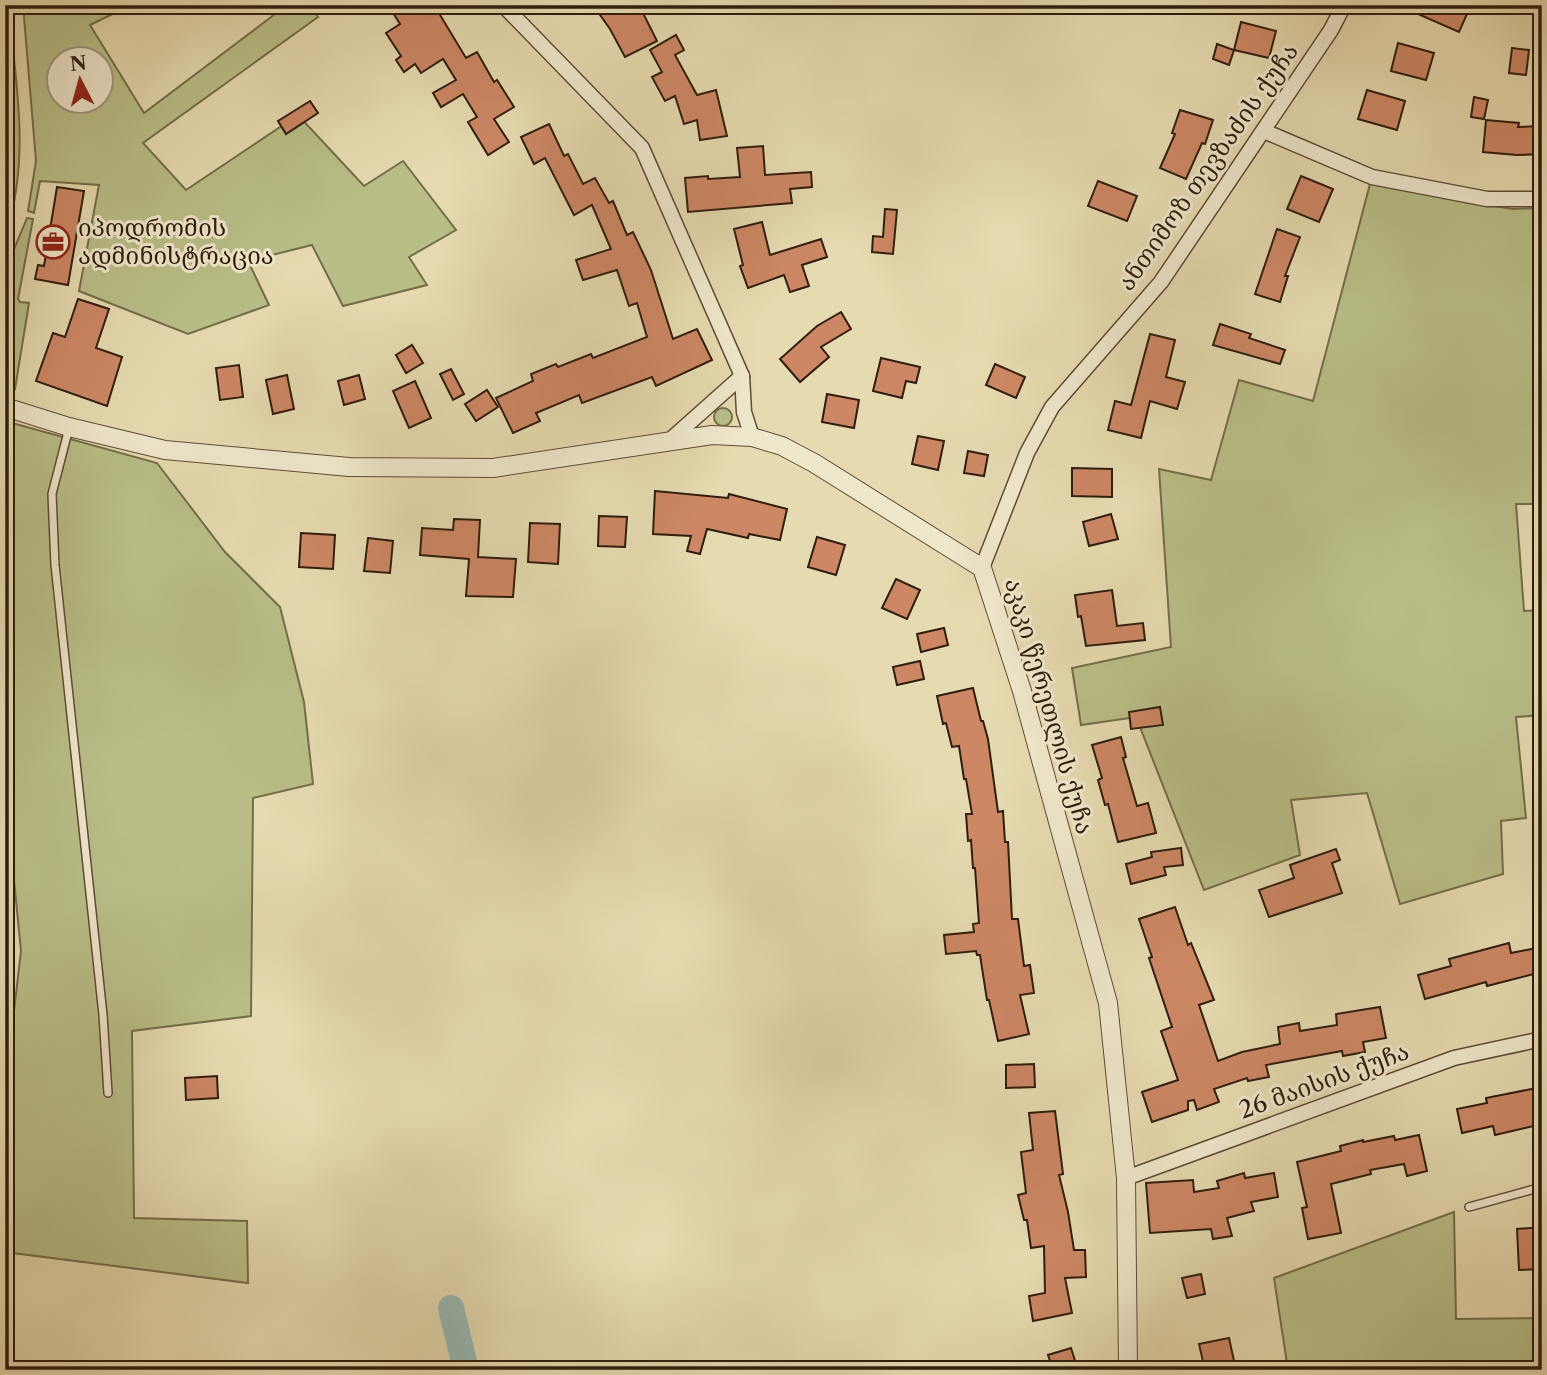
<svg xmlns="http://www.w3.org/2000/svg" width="1547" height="1375" viewBox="0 0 1547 1375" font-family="'Libre Caslon Text','Noto Serif Georgian',serif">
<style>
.green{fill:#b9be88;stroke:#746e4a;stroke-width:2;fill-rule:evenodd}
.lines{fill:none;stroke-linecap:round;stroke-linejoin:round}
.river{stroke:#99b9b4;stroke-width:26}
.building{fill:#cd8765;stroke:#2f1d0d;stroke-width:2}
.service-casing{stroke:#5d4c36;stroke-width:10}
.minor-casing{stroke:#5d4c36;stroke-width:17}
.tertiary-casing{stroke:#5d4c36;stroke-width:20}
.service{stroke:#efe7cc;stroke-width:7}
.minor{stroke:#efe7cc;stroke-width:14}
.tertiary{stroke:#efe7cc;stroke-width:18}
.labels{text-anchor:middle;stroke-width:6;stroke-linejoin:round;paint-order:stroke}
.street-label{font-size:24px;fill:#2f1d0d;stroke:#efe7cc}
.poi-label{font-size:24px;fill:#2f1d0d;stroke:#efe7cc;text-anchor:start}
</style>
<rect width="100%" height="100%" fill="#e6dab0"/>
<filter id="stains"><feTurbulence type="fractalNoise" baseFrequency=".00286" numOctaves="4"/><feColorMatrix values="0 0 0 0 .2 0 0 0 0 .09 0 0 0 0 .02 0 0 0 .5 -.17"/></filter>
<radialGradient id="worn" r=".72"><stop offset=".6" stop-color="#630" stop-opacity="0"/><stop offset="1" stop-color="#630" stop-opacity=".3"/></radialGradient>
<g class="green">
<path d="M5,5H8C16,81 31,162 5,236Z"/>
<path d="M23,5H131L90,25L144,113L287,5H309L318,17L143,143L186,190L298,115L364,186L403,161L456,230L409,257L427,285L343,306L312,245L248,261L269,305L188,334L79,291L99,185L40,181L34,213L28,211L36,161ZM60,60H102V102H60Z"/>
<polygon points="1370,184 1512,209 1542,208 1542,504 1516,504 1524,611 1542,610 1542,715 1516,717 1526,818 1501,821 1503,874 1400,904 1367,793 1291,800 1300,855 1204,890 1136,717 1081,725 1072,668 1171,647 1159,469 1211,480 1239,380 1313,401"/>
<polygon points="27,218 33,219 18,299 20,302 29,303 15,389 5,385 5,271"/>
<circle cx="723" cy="417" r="9"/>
<polygon points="5,421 157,463 225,552 280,607 304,702 313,784 253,798 251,1016 132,1031 134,1218 247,1221 248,1283 5,1252 5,1088 21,951 5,789"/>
<polygon points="1454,1212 1456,1319 1542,1318 1542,1370 1288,1370 1274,1278"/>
</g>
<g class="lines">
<polyline class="river" points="451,1308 466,1370"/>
</g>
<g class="building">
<polygon points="388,5 434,5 466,58 477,52 494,82 497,80 514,107 494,119 509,142 488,155 468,122 477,117 463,94 441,107 433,93 456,80 443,59 421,73 415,64 404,72 396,60 401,56 386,33 400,24"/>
<polygon points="593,5 639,5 657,41 625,57 610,29"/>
<polygon points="1422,5 1471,5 1459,32 1418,14"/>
<polygon points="1241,22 1276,31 1269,58 1234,50"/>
<polygon points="676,35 684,50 675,55 697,95 716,90 727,136 700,140 697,120 684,124 675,96 665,101 652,77 662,72 650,50"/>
<polygon points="1398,43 1434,53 1426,80 1391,71"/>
<polygon points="1217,44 1234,50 1229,65 1213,59"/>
<polygon points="1512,48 1529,50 1526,75 1509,73"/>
<polygon points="1367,90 1405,101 1397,130 1358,119"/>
<polygon points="1474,97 1488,100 1484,119 1471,117"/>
<polygon points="310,101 318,113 286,134 278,121"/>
<polygon points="1180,110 1213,120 1205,144 1202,143 1186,179 1160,168 1175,134 1172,133"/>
<polygon points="1486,120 1519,123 1518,127 1542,126 1542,154 1517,155 1483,152"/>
<polygon points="549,124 564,156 568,154 583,184 595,178 609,203 613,201 627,235 633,232 651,270 673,339 697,329 712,360 656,386 652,377 582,403 579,395 536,413 540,421 513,433 496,398 533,381 531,374 556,364 558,367 591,354 593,358 647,337 637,303 629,306 617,270 583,280 576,260 611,249 592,205 574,215 545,158 534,164 521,137"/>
<polygon points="763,146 765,175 811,172 812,187 790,189 792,203 688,212 685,178 708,176 708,179 740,177 737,148"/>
<polygon points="1301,176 1333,189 1319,222 1287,209"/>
<polygon points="1098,181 1137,196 1127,221 1088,206"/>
<polygon points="57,187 84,191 68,285 35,279 38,265 44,266"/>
<polygon points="885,209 897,210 893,254 872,252 873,236 883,237"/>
<polygon points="762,222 770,255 821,239 827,257 802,265 809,286 790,292 784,275 748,288 740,266 743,265 734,229"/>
<polygon points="1277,229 1300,237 1285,276 1288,276 1280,302 1255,294"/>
<polygon points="78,299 109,309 96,348 122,357 107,406 36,381 53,333 65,337"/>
<polygon points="841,312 851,329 821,347 829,357 800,382 780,359 817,326"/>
<polygon points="1220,324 1251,334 1249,338 1285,350 1280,364 1213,345"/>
<polygon points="1150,334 1175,340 1166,377 1185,382 1177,409 1150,401 1141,438 1108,430 1115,401 1131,405"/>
<polygon points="412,345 423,363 406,373 396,355"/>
<polygon points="881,358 920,367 916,383 906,381 902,398 873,391"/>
<polygon points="995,364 1025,377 1016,398 986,385"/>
<polygon points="239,365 243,397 220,400 216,368"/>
<polygon points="451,369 464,394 453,400 440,374"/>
<polygon points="287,375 294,409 273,414 266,380"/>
<polygon points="359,375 365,399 344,405 338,381"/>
<polygon points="415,381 431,418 409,428 393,391"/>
<polygon points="487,390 498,407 476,421 465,404"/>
<polygon points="827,394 859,400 854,428 822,422"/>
<polygon points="918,436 944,441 938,470 912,464"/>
<polygon points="968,451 988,455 984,476 964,473"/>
<polygon points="1072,468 1112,469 1112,497 1072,496"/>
<polygon points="655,491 728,498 729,494 787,509 780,540 749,534 748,538 707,529 700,554 687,551 691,536 653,534"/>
<polygon points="1111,514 1118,539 1089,546 1083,522"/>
<polygon points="599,516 627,517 625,547 598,546"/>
<polygon points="454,519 480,520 478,557 516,559 513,597 466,596 469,559 420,555 422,528 453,530"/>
<polygon points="530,523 560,524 558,564 528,562"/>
<polygon points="301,533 335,535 333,569 299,567"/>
<polygon points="817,537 845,545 836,575 808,567"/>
<polygon points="368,538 393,541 390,573 364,571"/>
<polygon points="896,579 920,590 907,619 882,608"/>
<polygon points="1112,590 1117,626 1143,623 1145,640 1086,646 1081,616 1078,617 1075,595"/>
<polygon points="944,628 948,645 921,652 917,634"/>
<polygon points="920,661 924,679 897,685 893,667"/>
<polygon points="973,688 981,721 983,721 988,739 998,812 1003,811 1005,842 1008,842 1012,919 1018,919 1024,966 1030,965 1034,993 1020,995 1029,1034 998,1041 989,1000 987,1000 980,955 977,955 976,951 946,954 944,935 974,932 973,924 979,923 975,868 973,868 971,840 968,841 966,814 972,814 966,779 964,779 959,746 952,747 946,723 943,724 937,696"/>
<polygon points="1160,707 1163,725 1131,729 1129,712"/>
<polygon points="1121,737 1126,757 1123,758 1137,806 1148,803 1156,833 1118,842 1108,804 1105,805 1098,780 1102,778 1092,745"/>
<polygon points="1181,848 1183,865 1164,867 1166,875 1131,884 1126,864 1152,857 1151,852"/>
<polygon points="1336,849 1340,860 1332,863 1342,893 1269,917 1259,890 1294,878 1290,865"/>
<polygon points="1175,907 1188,945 1191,943 1214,1000 1199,1005 1218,1061 1242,1052 1280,1044 1278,1027 1299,1023 1300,1031 1337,1025 1336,1014 1380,1007 1386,1038 1363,1042 1365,1052 1343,1056 1342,1051 1266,1065 1269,1077 1248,1081 1247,1078 1214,1089 1219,1102 1197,1110 1194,1100 1188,1101 1188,1110 1152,1122 1142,1092 1178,1080 1161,1031 1172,1027 1149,958 1152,957 1139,919"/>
<polygon points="1509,943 1511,953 1542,947 1542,972 1487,986 1486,982 1425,999 1418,975 1451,966 1449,959"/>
<polygon points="1034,1064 1035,1087 1006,1088 1006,1065"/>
<polygon points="217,1076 218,1098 186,1100 185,1078"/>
<polygon points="1542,1087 1542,1124 1495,1135 1493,1126 1462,1133 1457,1109 1487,1103 1486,1098"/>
<polygon points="1055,1111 1063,1174 1059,1175 1068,1212 1074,1250 1085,1250 1086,1277 1065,1278 1072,1313 1033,1321 1029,1296 1045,1293 1044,1246 1031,1248 1027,1220 1024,1220 1018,1195 1026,1193 1021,1152 1033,1150 1029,1113"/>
<polygon points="1419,1135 1427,1171 1407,1176 1404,1164 1370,1170 1371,1174 1331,1184 1341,1233 1308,1239 1302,1208 1307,1207 1297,1162 1341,1151 1340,1146 1363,1140 1363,1142 1394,1136 1395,1140"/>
<polygon points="1244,1173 1245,1178 1274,1173 1278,1197 1251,1202 1254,1211 1227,1218 1232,1236 1213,1239 1211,1229 1150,1233 1146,1183 1193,1180 1194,1192 1219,1188 1217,1181"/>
<polygon points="1542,1227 1542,1269 1519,1270 1517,1229"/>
<polygon points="1201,1274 1205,1294 1187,1298 1182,1278"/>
<polygon points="1229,1338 1236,1370 1205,1370 1199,1344"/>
<polygon points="1071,1348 1078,1370 1053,1370 1048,1355"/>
</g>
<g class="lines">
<defs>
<g id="service">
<polyline points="69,428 52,494 55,565 103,1015 108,1093"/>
<polyline points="1469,1207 1542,1187"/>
</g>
<g id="minor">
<polyline points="503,5 642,148 742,376 744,412 752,437"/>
<polyline points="1264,131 1372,177 1487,199 1542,199"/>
<polyline points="669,441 742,376"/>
<polyline points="982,568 1027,453 1052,407 1161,282 1331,30 1344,5"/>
<polyline points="1126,1178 1454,1058 1542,1039"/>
</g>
<polyline id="tertiary" points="5,407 69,427 165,450 349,467 493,468 712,435 752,437 782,446 814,463 982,568 1022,691 1108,1003 1126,1178 1128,1370"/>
</defs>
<use href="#service" class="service-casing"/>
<use href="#minor" class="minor-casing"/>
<use href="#tertiary" class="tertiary-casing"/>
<use href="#service" class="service"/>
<use href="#minor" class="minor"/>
<use href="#tertiary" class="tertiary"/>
</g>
<defs>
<symbol id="office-ring" viewBox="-11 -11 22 22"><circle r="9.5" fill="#efe7cc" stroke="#8f2418" stroke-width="1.5"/><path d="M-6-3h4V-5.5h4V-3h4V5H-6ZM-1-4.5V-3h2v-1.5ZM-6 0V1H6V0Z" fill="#8f2418"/></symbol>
</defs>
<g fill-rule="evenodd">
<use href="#office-ring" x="34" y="223" width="38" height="38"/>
</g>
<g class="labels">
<g class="street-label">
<text transform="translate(1208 167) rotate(-55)" y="8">ანთიმოზ თევზაძის ქუჩა</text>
<text transform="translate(1049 706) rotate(74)" y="8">აკაკი წერეთლის ქუჩა</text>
<text transform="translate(1324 1081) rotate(-20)" y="8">26 მაისის ქუჩა</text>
</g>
<g class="poi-label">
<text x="78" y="236">იპოდრომის<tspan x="78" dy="28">ადმინისტრაცია</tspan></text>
</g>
</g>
<rect width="1547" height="1375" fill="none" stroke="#e6dab0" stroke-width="28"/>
<rect x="7" y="7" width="1533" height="1361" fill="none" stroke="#2f1d0d" stroke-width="3.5"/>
<rect x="14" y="14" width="1519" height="1347" fill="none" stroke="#2f1d0d" stroke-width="2"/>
<g transform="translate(80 80) rotate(354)"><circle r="33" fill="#efe7cc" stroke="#a29680" stroke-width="2"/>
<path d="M0-5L12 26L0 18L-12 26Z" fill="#8f2418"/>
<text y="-10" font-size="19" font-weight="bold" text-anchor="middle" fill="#2f1d0d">N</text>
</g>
<rect width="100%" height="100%" filter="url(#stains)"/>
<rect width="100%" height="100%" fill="url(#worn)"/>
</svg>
